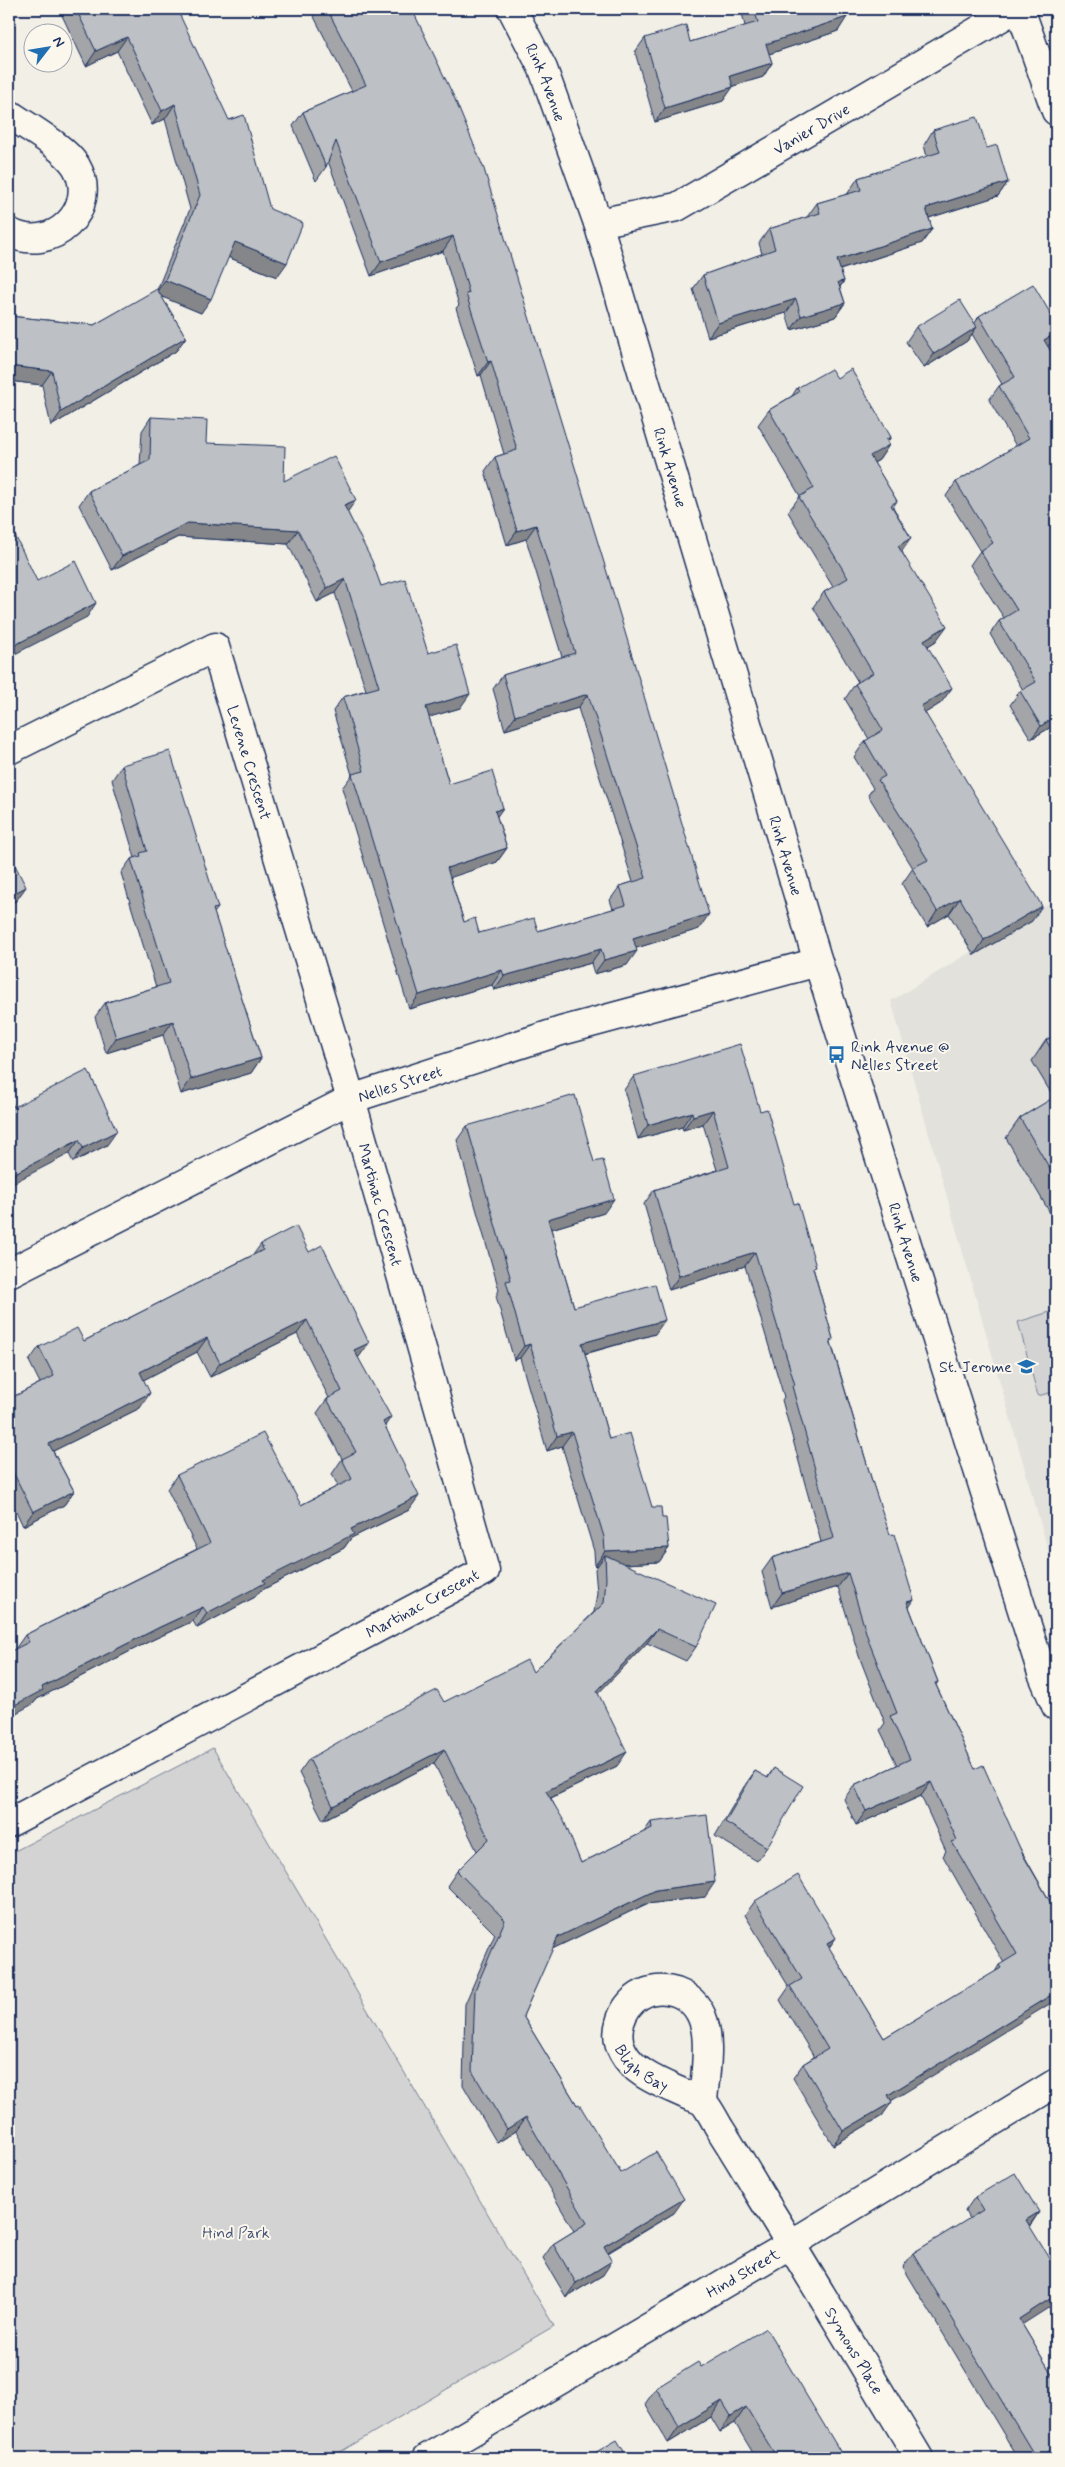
<svg xmlns="http://www.w3.org/2000/svg" width="1065" height="2467" viewBox="0 0 1065 2467" font-family="Mynerve,sans-serif">
<style>
.built{fill:#e2e1dc}
.green{fill:#d2d3d2;stroke:#768198}
.lines{fill:none;stroke-linecap:round;stroke-linejoin:round}
.street-casing{stroke:#1b2f5e;stroke-width:31}
.secondary-casing{stroke:#1b2f5e;stroke-width:31}
.street{stroke:#fbf7ec;stroke-width:28}
.secondary{stroke:#fbf7ec;stroke-width:28}
.wall{fill:#a3a5a9;stroke:#1b2f5e}
.shaded-wall{fill:#848689;stroke:#1b2f5e}
.building{fill:#bdc0c4;stroke:#1b2f5e}
.labels{text-anchor:middle;stroke-width:4;stroke-linejoin:round;paint-order:stroke}
.street-label{font-size:16px;fill:#1b2f5e;stroke:#fbf7ec}
.poi-label{font-size:16px;fill:#1b2f5e;stroke:#fbf7ec;text-anchor:start}
.park-label{font-size:16px;fill:#49587b;stroke:#fbf7ec}
</style>
<rect width="100%" height="100%" fill="#f2efe6"/>
<filter id="ink" filterUnits="userSpaceOnUse"><feTurbulence type="fractalNoise" baseFrequency=".02" numOctaves="2"/><feDisplacementMap in="SourceGraphic" scale="10" xChannelSelector="R" yChannelSelector="G"/><feConvolveMatrix kernelMatrix="1 2 1 2 8 2 1 2 1" color-interpolation-filters="sRGB"/></filter>
<g filter="url(#ink)">
<polygon class="built" points="1051,902 1056,903 1056,1578 891,1001"/>
<g class="green">
<polygon points="1056,1310 1056,1391 1038,1396 1018,1322"/>
<polygon points="213,1748 554,2326 330,2458 9,2458 9,1854"/>
</g>
<g class="lines">
<defs>
<g id="street">
<polyline points="1020,9 1056,111"/>
<path d="M9,114C28,127 64,147 76,166C101,209 51,256 9,232"/>
<path id="s1" d="M598,223L677,207L1015,9"/>
<path id="s2" d="M9,750L215,647L351,1099L485,1571L9,1823"/>
<path id="s3" d="M9,1273L351,1099L561,1031L818,962"/>
<path id="s4" d="M703,2102C705,2066 720,2008 676,1992C664,1988 650,1989 639,1996C622,2007 612,2033 623,2052C635,2075 664,2084 687,2095C692,2097 700,2099 704,2103C710,2110 715,2121 720,2129C734,2151 748,2174 761,2196C815,2283 867,2371 919,2458"/>
<path id="s5" d="M427,2458L791,2244L1056,2083"/>
</g>
<g id="secondary">
<path id="s6" d="M512,9L543,69L598,223L818,962L1042,1673L1056,1706"/>
</g>
</defs>
<use href="#street" class="street-casing"/>
<use href="#secondary" class="secondary-casing"/>
<use href="#street" class="street"/>
<use href="#secondary" class="secondary"/>
</g>
<g class="wall">
<polygon points="59,9 180,9 177,10 277,277 228,257 201,313 161,296 186,337 176,351 51,426 42,385 9,381 9,316 94,325 157,290 190,209 165,119 152,125 117,51 86,66"/>
<polygon points="310,9 412,9 699,929 636,948 627,965 594,974 591,963 494,990 492,985 409,1009 342,788 352,775 333,711 343,697 366,690 335,593 317,602 288,544 178,537 112,570 79,505 89,491 140,465 142,431 151,417 347,511 381,586 428,653 460,708 429,717 449,784 497,817 507,848 497,862 450,877 464,922 479,933 538,931 613,909 610,900 620,886 633,882 578,708 505,730 493,689 503,675 562,657 526,539 507,545 485,471 495,457 504,454 481,375 478,376 456,308 459,305 443,251 371,276 328,161 326,167 316,181 293,126 303,112 352,91"/>
<polygon points="741,9 869,9 847,16 838,31 769,54 772,63 763,77 733,86 723,101 655,122 635,52 645,38 690,42 745,26"/>
<polygon points="933,130 987,148 1008,182 998,196 929,218 932,229 922,243 840,270 844,281 840,287 845,303 835,317 791,330 786,313 708,337 693,289 703,275 762,254 759,243 769,229 807,217 817,203 848,194 848,193 858,178 927,157 924,145"/>
<polygon points="979,316 1056,323 1056,336 1051,344 1048,346 1056,360 1056,724 1031,739 1010,705 1020,691 1023,690 990,634 999,621 1004,618 970,565 980,551 946,496 956,482 1016,446 989,400 999,386 1002,384 972,334 967,341 924,368 906,342 916,327 975,323"/>
<polygon points="837,378 891,437 887,442 889,445 879,460 874,463 897,501 893,507 911,538 902,551 936,641 928,646 941,703 925,713 1032,921 974,955 949,914 927,927 902,884 913,868 868,795 873,788 854,757 865,741 869,739 845,699 855,684 858,682 813,607 824,592 833,587 788,512 800,496 758,425 769,410 792,396 797,388"/>
<polygon points="122,765 218,908 214,913 261,1058 251,1073 181,1094 163,1035 106,1053 95,1017 105,1003 156,987 121,873 131,859 135,858 112,780"/>
<polygon points="1056,1035 1056,1223 1006,1138 1020,1118 1054,1098 1032,1061 1046,1040"/>
<polygon points="634,1076 760,1111 814,1271 833,1339 831,1342 909,1607 938,1682 936,1685 975,1769 1056,1912 891,2101 882,2116 833,2145 793,2078 803,2064 814,2057 780,2000 789,1987 745,1915 755,1901 829,1948 884,2038 995,1972 999,1965 1004,1963 943,1856 946,1851 921,1796 856,1825 844,1799 854,1785 897,1765 880,1730 885,1723 859,1656 838,1587 772,1607 762,1572 772,1558 821,1542 782,1400 784,1397 745,1266 669,1290 644,1204 654,1190 717,1170 703,1124 683,1130 682,1127 638,1139 624,1090"/>
<polygon points="14,1107 107,1145 73,1162 69,1154"/>
<polygon points="467,1126 604,1213 551,1229 574,1307 655,1334 585,1354 609,1439 652,1507 662,1518 669,1548 659,1562 625,1564 696,1647 686,1661 647,1643 598,1693 617,1766 551,1798 581,1863 644,1832 651,1822 705,1897 646,1904 552,1949 523,2016 577,2105 621,2173 674,2213 608,2253 603,2275 566,2297 543,2258 553,2244 574,2231 516,2131 497,2143 463,2085 465,2004 495,1934 447,1886 457,1871 477,1851 434,1763 323,1820 299,1773 309,1759 444,1702 533,1672 594,1612 597,1593 595,1569 598,1565 595,1566 594,1551 562,1446 547,1451 520,1358 514,1360 496,1296 499,1290 457,1140"/>
<polygon points="261,1244 359,1357 358,1357 385,1426 409,1510 351,1538 344,1548 260,1591 255,1597 197,1628 193,1621 150,1641 37,1699 33,1704 15,1649 25,1635 197,1549 167,1489 177,1475 301,1505 338,1486 332,1474 342,1459 317,1413 327,1399 329,1398 297,1334 210,1377 197,1352 143,1380 140,1408 53,1451 74,1491 64,1505 23,1526 9,1496 9,1399 40,1383 29,1361 39,1347 84,1341 253,1255"/>
<polygon points="774,1768 767,1847 757,1861 715,1836 745,1785 755,1771 767,1778"/>
<polygon points="975,2197 1039,2212 1030,2226 1022,2324 1056,2381 1056,2458 1018,2458 903,2267 913,2253 969,2219 965,2211"/>
<polygon points="701,2367 844,2458 756,2458 735,2423 720,2432 711,2417 668,2443 645,2404 656,2388"/>
</g>
<g class="shaded-wall">
<polygon points="842,9 869,9 834,19"/>
<polygon points="847,17 838,31 757,58 766,44"/>
<polygon points="127,37 117,51 86,66 96,51"/>
<polygon points="772,63 763,77 720,90 730,76"/>
<polygon points="733,87 723,101 655,122 665,108"/>
<polygon points="175,104 165,119 152,125 162,111"/>
<polygon points="1008,182 998,196 916,222 926,208"/>
<polygon points="932,229 922,243 827,274 837,260"/>
<polygon points="453,236 443,251 371,276 381,262"/>
<polygon points="235,242 287,263 277,277 225,256"/>
<polygon points="165,280 211,299 201,313 155,294"/>
<polygon points="844,281 834,295 838,282"/>
<polygon points="796,299 786,313 708,337 718,323"/>
<polygon points="845,303 835,317 791,330 801,316"/>
<polygon points="977,327 967,341 924,368 934,354"/>
<polygon points="1056,333 1056,336 1051,344 1035,354 1044,340"/>
<polygon points="186,337 176,351 51,426 61,412"/>
<polygon points="491,361 481,375 478,376 488,362"/>
<polygon points="9,366 52,371 42,385 9,381"/>
<polygon points="891,437 883,448 889,445 879,460 859,471 870,456 886,439"/>
<polygon points="356,500 346,514 344,505"/>
<polygon points="188,523 298,530 288,544 178,537 112,570 122,556"/>
<polygon points="536,525 526,539 507,545 517,531"/>
<polygon points="911,538 900,554 898,546"/>
<polygon points="345,579 335,593 317,602 327,588"/>
<polygon points="96,603 87,617 9,657 9,648"/>
<polygon points="947,626 936,641 913,655 924,640"/>
<polygon points="952,688 941,703 911,722 921,706"/>
<polygon points="470,694 460,708 416,721 426,707"/>
<polygon points="588,694 578,708 505,730 515,716"/>
<polygon points="1056,716 1056,724 1031,739 1041,726"/>
<polygon points="503,808 493,822 495,811"/>
<polygon points="507,848 497,862 437,882 447,868"/>
<polygon points="26,887 16,901 9,905 9,896"/>
<polygon points="960,898 949,914 927,927 937,911"/>
<polygon points="1042,906 1032,921 974,955 984,940"/>
<polygon points="709,914 699,929 623,952 633,938"/>
<polygon points="601,949 591,963 494,990 504,976"/>
<polygon points="637,951 627,965 594,974 604,960"/>
<polygon points="502,970 492,985 409,1009 419,995"/>
<polygon points="173,1021 163,1035 106,1053 116,1038"/>
<polygon points="261,1058 251,1073 181,1094 191,1079"/>
<polygon points="713,1110 703,1124 683,1130 693,1116"/>
<polygon points="692,1112 682,1127 638,1139 648,1125"/>
<polygon points="117,1131 107,1145 73,1162 83,1148"/>
<polygon points="79,1140 69,1154 9,1185 9,1176"/>
<polygon points="614,1199 604,1213 538,1233 548,1219"/>
<polygon points="755,1252 745,1266 669,1290 679,1276"/>
<polygon points="307,1320 297,1334 210,1377 220,1363"/>
<polygon points="665,1320 655,1334 572,1357 582,1343"/>
<polygon points="207,1338 197,1352 130,1387 140,1372"/>
<polygon points="369,1343 359,1357 344,1365 354,1350"/>
<polygon points="530,1344 520,1358 514,1360 524,1346"/>
<polygon points="150,1393 140,1408 39,1458 49,1444"/>
<polygon points="391,1417 381,1432 383,1422"/>
<polygon points="572,1432 562,1446 547,1451 557,1436"/>
<polygon points="74,1491 64,1505 23,1526 33,1512"/>
<polygon points="419,1496 409,1510 351,1538 344,1548 260,1591 255,1597 197,1628 207,1613 263,1580 351,1529"/>
<polygon points="669,1548 659,1562 606,1565 605,1555 598,1565 595,1566 605,1551"/>
<polygon points="848,1573 838,1587 772,1607 782,1593"/>
<polygon points="914,1600 904,1615 907,1602"/>
<polygon points="203,1607 193,1621 150,1641 37,1699 33,1704 9,1717 9,1708 42,1687 160,1627"/>
<polygon points="657,1629 647,1643 587,1705 597,1691"/>
<polygon points="444,1749 434,1763 323,1820 333,1806"/>
<polygon points="627,1752 617,1766 536,1805 546,1791"/>
<polygon points="931,1782 921,1796 856,1825 866,1811"/>
<polygon points="715,1882 705,1897 646,1904 548,1951 558,1937 656,1890"/>
<polygon points="836,1938 826,1952 827,1944"/>
<polygon points="1056,1992 1056,2000 878,2109 888,2095"/>
<polygon points="892,2102 882,2116 833,2145 843,2131"/>
<polygon points="526,2117 516,2131 497,2143 507,2129"/>
<polygon points="684,2199 674,2213 594,2260 604,2246"/>
<polygon points="1039,2212 1029,2226 1026,2220"/>
<polygon points="612,2261 603,2275 566,2297 576,2283"/>
<polygon points="1056,2295 1056,2303 1009,2333 1019,2319"/>
<polygon points="722,2401 711,2417 668,2443 679,2427"/>
<polygon points="746,2407 735,2423 720,2432 731,2416"/>
<polygon points="1056,2447 1056,2449 1050,2458 1038,2458"/>
</g>
<g class="building">
<polygon points="76,9 177,9 229,120 244,115 270,209 303,223 287,263 235,242 211,299 165,280 200,195 175,104 162,111 127,37 96,51"/>
<polygon points="327,9 412,9 454,97 484,169 616,602 709,914 633,938 637,951 604,960 601,949 504,976 502,970 419,995 352,774 364,771 343,697 379,687 345,579 327,588 298,530 188,523 122,556 89,491 150,460 151,417 207,420 206,443 285,446 284,481 334,456 356,500 344,505 372,561 381,586 405,579 428,653 456,645 470,694 426,707 449,784 492,771 503,808 495,811 507,848 447,868 464,922 475,918 479,933 534,918 538,931 626,905 620,886 646,878 588,694 515,716 503,675 575,653 536,525 517,531 495,457 517,450 491,361 488,362 466,294 469,293 453,236 381,262 336,141 326,167 303,112 366,85"/>
<polygon points="754,9 845,9 847,17 766,44 772,63 730,76 733,87 665,108 645,38 686,25 690,42 758,22"/>
<polygon points="977,117 987,148 997,145 1008,182 926,208 932,229 837,260 844,281 838,282 845,303 801,316 796,299 718,323 703,275 775,249 769,229 820,213 817,203 861,190 858,178 940,152 933,130"/>
<polygon points="1033,284 1056,323 1056,333 1044,340 1056,360 1056,716 1041,726 1020,691 1036,682 999,621 1017,610 980,551 993,543 956,482 1029,438 999,386 1015,377 979,316"/>
<polygon points="157,289 186,337 61,412 52,371 9,366 9,316 94,325"/>
<polygon points="960,300 977,327 934,354 916,327"/>
<polygon points="831,369 837,378 851,369 891,437 886,439 889,445 870,456 897,501 891,505 911,538 898,546 947,626 924,640 952,688 921,706 1042,906 984,940 960,898 937,911 912,868 928,860 878,780 885,776 865,741 883,730 855,684 873,673 824,592 848,578 799,497 814,488 769,410 799,392 797,388"/>
<polygon points="9,523 37,581 76,561 96,603 9,648"/>
<polygon points="170,751 218,908 213,909 261,1058 191,1079 173,1021 116,1038 105,1003 169,983 131,859 141,856 140,853 147,851 122,765"/>
<polygon points="9,853 26,887 9,896"/>
<polygon points="1056,1035 1056,1057 1046,1040"/>
<polygon points="740,1044 760,1111 767,1109 794,1204 798,1203 816,1267 813,1268 833,1339 830,1340 872,1481 890,1535 894,1534 914,1600 907,1602 938,1682 935,1683 975,1769 983,1765 1023,1855 1056,1912 1051,1914 1056,1922 1056,1992 888,2095 892,2102 843,2131 803,2064 828,2049 790,1986 802,1979 755,1901 798,1875 836,1938 827,1944 884,2038 1001,1968 999,1965 1017,1954 952,1842 957,1840 931,1782 866,1811 854,1785 910,1759 890,1716 897,1713 869,1642 848,1573 782,1593 772,1558 834,1538 792,1386 795,1385 755,1252 679,1276 654,1190 729,1167 713,1110 693,1116 692,1112 648,1125 634,1076"/>
<polygon points="88,1070 117,1131 83,1148 79,1140 9,1176 9,1103 11,1102 14,1107"/>
<polygon points="575,1095 594,1162 603,1160 614,1199 548,1219 574,1307 655,1284 665,1320 582,1343 609,1439 630,1433 652,1507 661,1507 662,1518 666,1518 669,1548 605,1551 604,1537 572,1432 557,1436 530,1344 524,1346 506,1281 511,1280 467,1126"/>
<polygon points="1056,1096 1056,1179 1020,1118"/>
<polygon points="296,1226 309,1252 322,1245 369,1343 354,1350 391,1417 383,1422 419,1496 351,1529 354,1534 263,1580 265,1583 207,1613 203,1607 160,1627 42,1687 43,1690 9,1708 9,1652 29,1642 25,1635 210,1543 177,1475 263,1433 301,1505 352,1479 342,1459 356,1452 327,1399 342,1391 307,1320 220,1363 207,1338 140,1372 150,1393 49,1444 74,1491 33,1512 10,1466 9,1466 9,1399 54,1376 39,1347 77,1328 84,1341 263,1250 261,1244"/>
<polygon points="605,1555 716,1605 696,1647 657,1629 597,1691 627,1752 546,1791 564,1821 581,1863 652,1828 651,1822 707,1815 715,1882 656,1890 558,1937 523,2016 577,2105 579,2104 621,2173 656,2152 684,2199 604,2246 612,2261 576,2283 553,2244 587,2223 526,2117 507,2129 472,2071 475,1990 505,1920 457,1871 489,1839 444,1749 333,1806 309,1759 375,1721 437,1690 444,1702 527,1660 533,1672 604,1603 606,1579"/>
<polygon points="774,1768 803,1786 767,1847 725,1822 755,1771 768,1778"/>
<polygon points="1015,2173 1039,2212 1026,2220 1056,2269 1056,2295 1019,2319 1056,2381 1056,2447 1038,2458 1036,2458 913,2253 983,2210 975,2197"/>
<polygon points="766,2328 844,2458 777,2458 746,2407 731,2416 722,2401 679,2427 656,2388 698,2362 701,2367"/>
<polygon points="617,2440 628,2458 586,2458"/>
</g>
</g>
<defs>
<symbol id="bus-bare" viewBox="-9 -9 18 18"><path d="M-5-6H5V4H4V6H2V4H-2V6H-4V4H-5ZM-3.5-4V0h7V-4ZM-3.5 1.2v1.5H-2V1.2ZM2 1.2v1.5H3.5V1.2Z" fill="#1f6fb2" stroke="#fbf7ec" stroke-width="2.5" paint-order="stroke"/></symbol>
<symbol id="school-bare" viewBox="-9 -9 18 18"><path d="M0-5L7-2L0 1L-7-2ZM-4 1L0 2.5L4 1V4Q0 6-4 4Z" fill="#1f6fb2" stroke="#fbf7ec" stroke-width="2.5" paint-order="stroke"/></symbol>
</defs>
<g fill-rule="evenodd">
<use href="#bus-bare" x="824" y="1042" width="25" height="25"/>
<use href="#school-bare" x="1014" y="1354" width="25" height="25"/>
</g>
<g class="labels">
<g class="street-label">
<text dy="6" stroke="none"><textPath href="#s6" startOffset="81">Rink Avenue</textPath></text>
<text dy="6" stroke="none"><textPath href="#s1" startOffset="236">Vanier Drive</textPath></text>
<text dy="6" stroke="none"><textPath href="#s6" startOffset="486">Rink Avenue</textPath></text>
<text dy="6" stroke="none"><textPath href="#s2" startOffset="351">Levene Crescent</textPath></text>
<text dy="6" stroke="none"><textPath href="#s6" startOffset="891">Rink Avenue</textPath></text>
<text dy="6" stroke="none"><textPath href="#s3" startOffset="435">Nelles Street</textPath></text>
<text dy="6" stroke="none"><textPath href="#s2" startOffset="812">Martinac Crescent</textPath></text>
<text dy="6" stroke="none"><textPath href="#s6" startOffset="1296">Rink Avenue</textPath></text>
<text transform="translate(422 1603) rotate(-29)" y="6">Martinac Crescent</text>
<text dy="6" stroke="none"><textPath href="#s4" startOffset="250">Bligh Bay</textPath></text>
<text dy="6" stroke="none"><textPath href="#s5" startOffset="366">Hind Street</textPath></text>
<text dy="6" stroke="none"><textPath href="#s4" startOffset="612">Symons Place</textPath></text>
</g>
<g class="poi-label">
<text x="851" y="1052">Rink Avenue @<tspan x="851" dy="18">Nelles Street</tspan></text>
<text x="1012" y="1372" text-anchor="end">St. Jerome</text>
</g>
<g class="park-label">
<text x="236" y="2238">Hind Park</text>
</g>
</g>
<rect width="1065" height="2467" fill="none" stroke="#fbf7ec" stroke-width="30"/>
<rect x="15" y="15" width="1035" height="2437" fill="none" stroke="#1b2f5e" stroke-width="2" filter="url(#ink)"/>
<g transform="translate(48 48) rotate(59)"><circle r="24" fill="#fbf7ec" stroke="#a1a7b3"/>
<path d="M0-4L9 19L0 12L-9 19Z" fill="#1f6fb2"/>
<text y="-8" font-size="14" font-weight="bold" text-anchor="middle" fill="#1b2f5e">N</text>
</g>
</svg>
